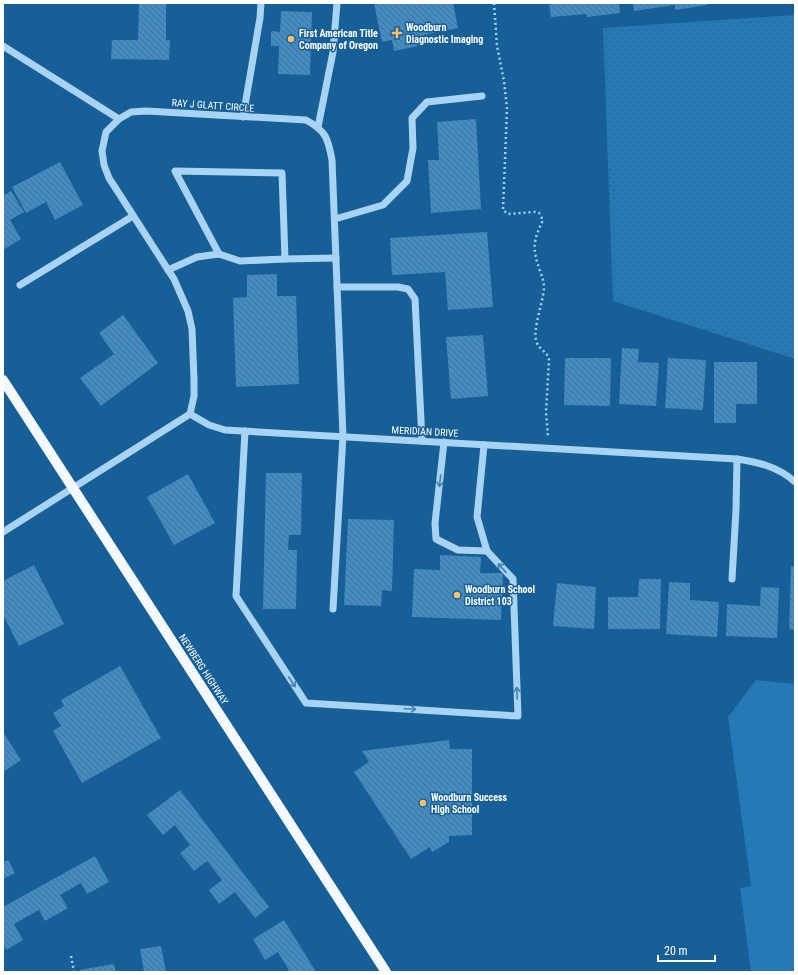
<svg xmlns="http://www.w3.org/2000/svg" width="798" height="975" viewBox="0 0 798 975" font-family="'Roboto Condensed',sans-serif">
<style>
.grass{fill:url(#grass-dots)}
.pitch{fill:#2579b4}
.building{fill:url(#building-back-hatch)}
.lines{fill:none;stroke-linecap:round;stroke-linejoin:round}
.path{stroke:#a8d3f2;stroke-width:2.5;stroke-dasharray:2 3;stroke-linecap:butt}
.minor{stroke:#a8d3f2;stroke-width:7}
.major{stroke:#f3f9ff;stroke-width:10}
.oneway{stroke:#4282b2}
.poi-dot{fill:#ffc069;stroke:#165f97;stroke-width:1.5}
.labels{text-anchor:middle;stroke-width:3;stroke-linejoin:round;paint-order:stroke}
.poi-label{font-size:10px;font-weight:bold;fill:#fff;stroke:#165f97;text-anchor:start}
.street-label{font-size:10px;fill:#fff;stroke:#165f97}
</style>
<defs>
<pattern id="grass-dots" width="8" height="8" patternUnits="userSpaceOnUse"><rect width="8" height="8" fill="#2579b4"/><path d="M2 2h.1M6 6h.1" fill="none" stroke="#386280" stroke-width="1.8" stroke-linecap="round"/></pattern>
<pattern id="building-back-hatch" width="6" height="6" patternUnits="userSpaceOnUse"><rect width="6" height="6" fill="#438bc0"/><path d="M-1 5l2 2M0 0l6 6M5-1l2 2" fill="none" stroke="#477292"/></pattern>
</defs>
<rect width="100%" height="100%" fill="#165f97"/>
<polygon class="grass" points="795,15 795,359 613,301 603,28"/>
<polygon class="pitch" points="756,680 795,684 795,972 751,972 740,888 751,886 728,717"/>
<g class="building">
<polygon points="139,3 166,3 166,40 170,40 169,60 111,59 112,40 138,40"/>
<polygon points="374,3 453,3 458,28 424,35 426,40 417,41 418,46 394,51 392,40 382,42"/>
<polygon points="549,3 619,3 620,13 587,17 587,14 551,17"/>
<polygon points="633,3 707,3 707,5 675,10 675,5 634,11"/>
<polygon points="281,11 312,12 310,75 278,74 279,46 271,46 271,31 280,32"/>
<polygon points="476,119 481,209 431,213 428,160 439,160 437,122"/>
<polygon points="60,162 83,205 55,220 46,202 26,213 12,187"/>
<polygon points="11,191 24,212 10,220 21,239 3,250 3,196"/>
<polygon points="487,232 493,307 448,310 445,272 392,275 390,238"/>
<polygon points="277,274 277,296 296,296 299,384 236,387 233,298 247,297 247,275"/>
<polygon points="123,315 158,363 101,406 80,378 114,354 99,333"/>
<polygon points="483,335 488,396 451,399 446,337"/>
<polygon points="622,348 639,349 638,362 659,363 656,406 619,404"/>
<polygon points="565,358 611,358 610,406 564,405"/>
<polygon points="668,358 706,360 703,410 665,408"/>
<polygon points="714,362 757,362 757,404 736,404 736,423 714,423"/>
<polygon points="266,473 302,473 301,535 289,535 288,550 297,550 296,609 263,609"/>
<polygon points="188,474 215,523 174,545 147,497"/>
<polygon points="348,519 394,520 392,591 382,590 381,606 344,605"/>
<polygon points="440,555 481,557 480,573 503,573 501,620 412,617 414,569 440,570"/>
<polygon points="34,565 64,624 19,646 3,615 3,581"/>
<polygon points="791,566 795,567 795,630 789,629"/>
<polygon points="639,579 661,579 660,629 608,629 608,597 638,597"/>
<polygon points="669,582 690,583 690,600 719,602 717,637 666,634"/>
<polygon points="557,583 596,587 594,629 553,626"/>
<polygon points="761,587 779,588 777,638 726,636 727,604 760,606"/>
<polygon points="120,666 161,738 82,783 53,731 61,726 53,713 64,706 61,700"/>
<polygon points="3,732 21,760 3,772"/>
<polygon points="449,740 450,749 472,749 472,835 449,836 449,842 432,852 430,847 411,859 354,772 369,762 362,751"/>
<polygon points="180,790 269,907 255,918 235,892 219,904 209,890 222,880 207,861 194,871 180,853 190,845 175,825 163,835 147,815"/>
<polygon points="95,856 109,882 87,894 81,883 60,895 68,908 45,921 39,910 14,924 23,940 6,950 3,944 3,907"/>
<polygon points="3,859 5,862 8,860 15,873 3,879"/>
<polygon points="284,920 316,972 290,972 278,952 265,960 253,939"/>
<polygon points="161,946 166,972 144,972 140,949"/>
<polygon points="114,964 116,972 80,972 80,970"/>
</g>
<g class="lines">
<g class="path">
<path d="M494,3L497,46L504,81L507,108L503,210L508,214L535,212L539,213L543,220C533,241 532,248 540,271C542,277 544,281 544,288C543,302 533,329 536,340C538,350 548,351 549,360L546,412L548,436"/>
<polyline points="71,956 74,972"/>
</g>
<g class="minor">
<polyline points="3,46 119,119"/>
<polyline points="243,117 260,18 261,3"/>
<polyline points="318,127 333,52 337,3"/>
<polyline points="335,219 383,205 407,181 413,148 412,118 427,102 482,96"/>
<polyline points="219,254 175,171 282,173 285,259"/>
<polyline points="168,270 197,257 219,254 240,261 285,259 336,258"/>
<polyline points="20,285 133,216"/>
<polyline points="337,287 398,287 408,289 415,299 422,441"/>
<path d="M190,414L194,396V380L192,329L188,311L174,279L109,178L104,165L102,151L106,132L119,119L131,112L146,111L306,120C326,131 328,138 332,160L343,436L333,609"/>
<polyline points="245,431 236,596 306,703 518,716 513,579 487,551 477,517 484,445"/>
<polyline points="444,442 435,523 436,539 458,550 487,551"/>
<path d="M3,532L190,414L209,425L225,430L737,459C758,462 779,467 795,482"/>
<polyline points="732,579 736,510 737,459"/>
</g>
<polyline class="major" points="3,380 386,972"/>
</g>
<defs><path id="oneway-shaft" d="M-6 0H5M1.5-3L5.5 0L1.5 3" fill="none" stroke-width="1.6" stroke-linecap="round" stroke-linejoin="round"/></defs>
<g class="oneway">
<use href="#oneway-shaft" transform="translate(440 481) rotate(97)"/>
<use href="#oneway-shaft" transform="translate(502 568) rotate(-133)"/>
<use href="#oneway-shaft" transform="translate(292 682) rotate(57)"/>
<use href="#oneway-shaft" transform="translate(517 693) rotate(-92)"/>
<use href="#oneway-shaft" transform="translate(410 709) rotate(3)"/>
</g>
<g class="poi-dot">
<path d="M395 27h4v4h4v4h-4v4h-4v-4h-4v-4h4z"/>
<circle cx="291" cy="39" r="4"/>
<circle cx="457" cy="595" r="4"/>
<circle cx="423" cy="803" r="4"/>
</g>
<g class="labels">
<g class="poi-label">
<text x="406" y="31">Woodburn<tspan x="406" dy="12">Diagnostic Imaging</tspan></text>
<text x="299" y="37">First American Title<tspan x="299" dy="12">Company of Oregon</tspan></text>
<text x="465" y="593">Woodburn School<tspan x="465" dy="12">District 103</tspan></text>
<text x="431" y="801">Woodburn Success<tspan x="431" dy="12">High School</tspan></text>
</g>
<g class="street-label">
<text transform="translate(213 105) rotate(4)" y="4">RAY J GLATT CIRCLE</text>
<text transform="translate(425 431) rotate(3)" y="4">MERIDIAN DRIVE</text>
<text transform="translate(204 669) rotate(57)" y="4">NEWBERG HIGHWAY</text>
</g>
</g>
<rect width="798" height="975" fill="none" stroke="#ffffff" stroke-width="8"/>
<path d="M658 955v6h57v-6" fill="none" stroke="#ffffff" stroke-width="2"/>
<text x="664" y="955" font-size="12" fill="#ffffff" stroke="#165f97" stroke-width="3" paint-order="stroke">20 m</text>
</svg>
